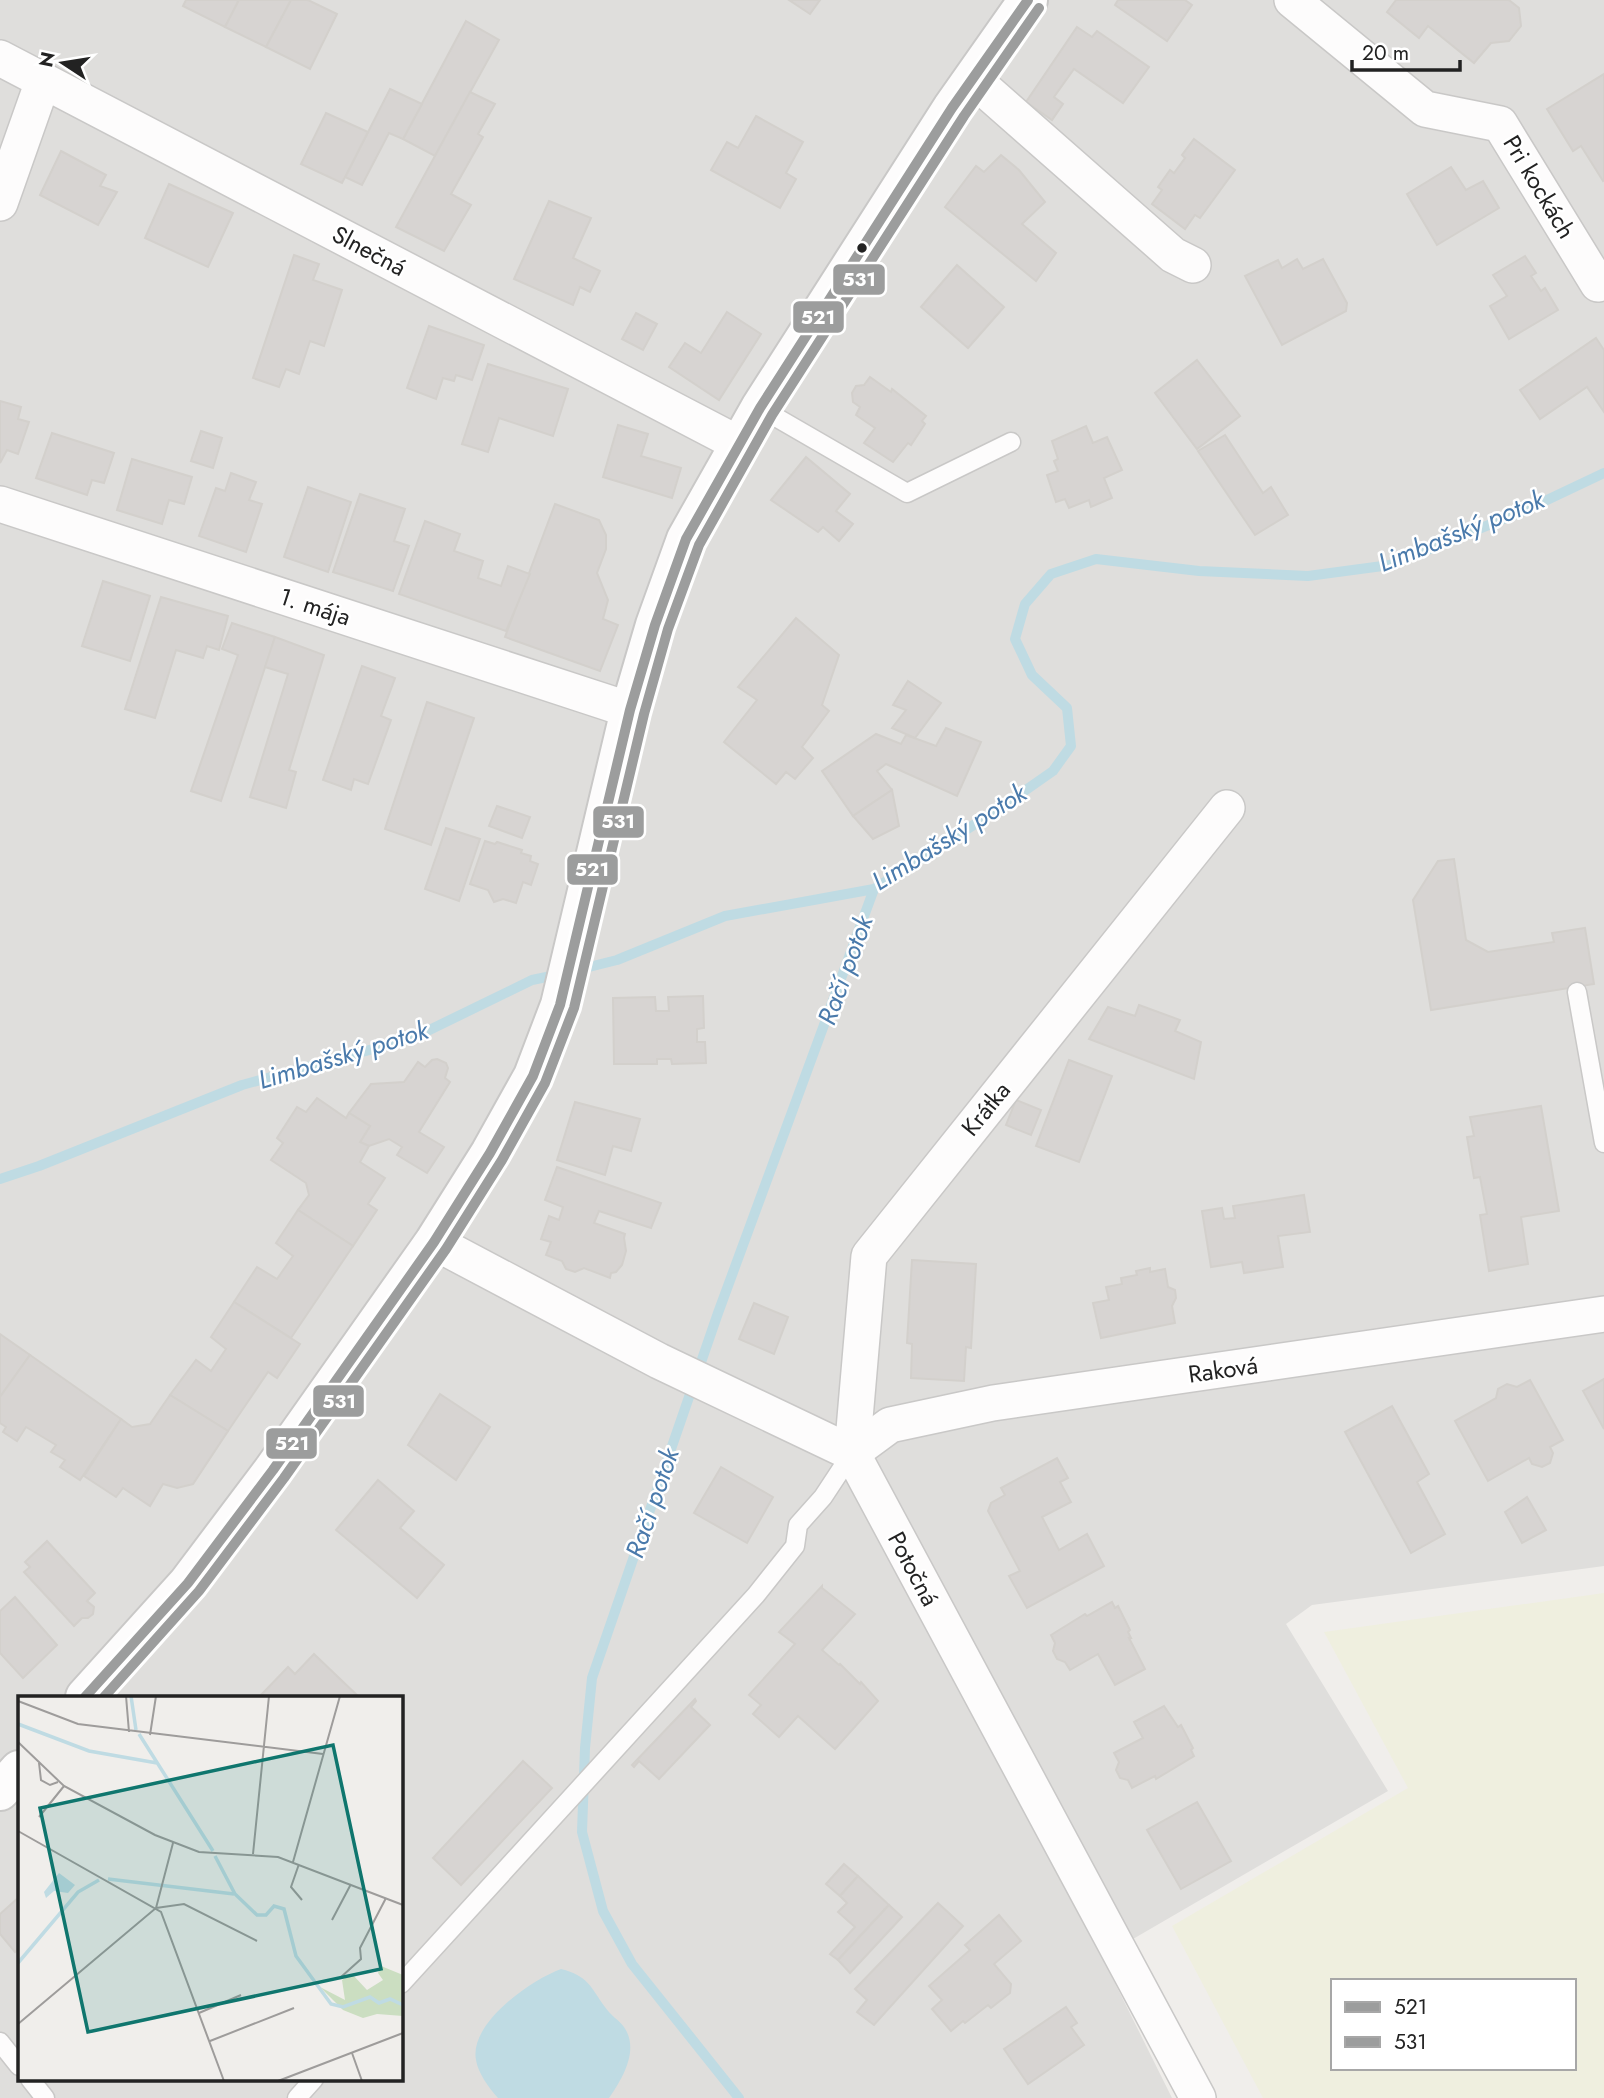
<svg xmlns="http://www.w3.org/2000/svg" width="1604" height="2098" viewBox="0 0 1604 2098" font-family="Jost,sans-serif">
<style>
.residential{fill:#dfdedc;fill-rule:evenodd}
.farmland{fill:#efefdf;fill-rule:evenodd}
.water{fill:#bfdbe3}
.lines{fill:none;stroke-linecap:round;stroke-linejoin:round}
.stream{stroke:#bfdbe3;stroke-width:10}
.building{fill:#d7d4d2;stroke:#d3d0cc;stroke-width:2}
.service-casing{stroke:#c9c8c7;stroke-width:21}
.minor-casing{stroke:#c9c8c7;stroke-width:38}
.tertiary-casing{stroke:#c9c8c7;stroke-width:42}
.service{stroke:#fdfcfc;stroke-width:18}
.minor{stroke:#fdfcfc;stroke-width:35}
.tertiary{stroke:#fdfcfc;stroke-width:38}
.bus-1-casing{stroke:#fff;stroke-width:16}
.bus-2-casing{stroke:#fff;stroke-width:16}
.bus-1{stroke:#9c9d9d;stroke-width:10}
.bus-2{stroke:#9c9d9d;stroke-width:10}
.bus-dot{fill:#222;stroke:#fff;stroke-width:2.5}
.labels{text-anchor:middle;stroke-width:5;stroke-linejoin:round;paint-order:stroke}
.street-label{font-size:24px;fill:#222;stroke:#fff}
.water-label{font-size:26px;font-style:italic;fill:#4a7aab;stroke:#fff}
.inset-river{fill:none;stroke:#bfdbe3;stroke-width:3.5}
.inset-road{fill:none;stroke:#9e9c9b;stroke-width:2}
.view{fill:#0f766e;fill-opacity:0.15;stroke:#0f766e;stroke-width:3.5}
.inset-edge{fill:none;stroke:#222;stroke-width:3.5}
.line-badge{stroke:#fff;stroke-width:2.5}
.badge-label{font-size:19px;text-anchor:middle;font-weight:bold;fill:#fff}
</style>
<rect width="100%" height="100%" fill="#f0eeeb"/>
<path class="residential" d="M0,0H1604V1566L1312,1605L1286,1624L1388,1791L1102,1957L1172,2098H0ZM19,1697H401V2079H19Z"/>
<path class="farmland" d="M1604,1593V2098H1263L1172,1926L1408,1788L1324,1632ZM1333,1981H1574V2068H1333Z"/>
<path class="water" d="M561,1969C588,1976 590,1986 605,2007C610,2015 619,2020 624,2027C640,2050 622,2079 609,2098H498C489,2088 478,2073 476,2060C469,2023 531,1980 561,1969Z"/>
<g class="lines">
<g class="stream">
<polyline points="577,970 617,960 725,916 874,889 1000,808 1053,771 1071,746 1067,708 1032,675 1015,639 1025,604 1051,574 1096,559 1199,571 1308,576 1390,565 1528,509 1604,473"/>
<polyline points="0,1179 39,1166 242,1085 413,1038 532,980 561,974"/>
<polyline points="739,2098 632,1964 603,1911 582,1832 585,1748 592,1678 718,1313 874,889"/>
</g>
</g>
<g class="building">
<polygon points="186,0 239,0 225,27 183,6"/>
<polygon points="239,0 291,0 266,47 225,27"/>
<polygon points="291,0 308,0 337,14 310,69 266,47"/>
<polygon points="789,0 820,0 810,14"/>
<polygon points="1118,0 1185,0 1192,5 1167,41 1115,5"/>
<polygon points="1396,0 1509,0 1519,8 1521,26 1509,41 1491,43 1474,63 1428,26 1419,38 1387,12"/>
<polygon points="466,21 499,40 435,156 403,139"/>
<polygon points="1077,27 1092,37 1097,31 1149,67 1123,103 1074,69 1054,97 1063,104 1052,120 1026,102"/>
<polygon points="1604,74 1604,180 1603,181 1581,146 1573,151 1547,109"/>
<polygon points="390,89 422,104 403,139 389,133 362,185 345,177"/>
<polygon points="470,92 495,104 478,134 483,137 451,194 471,205 444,251 396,227"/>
<polygon points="326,113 368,132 342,183 301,164"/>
<polygon points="756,116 803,142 786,173 796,179 780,208 711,170 727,142 738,148"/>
<polygon points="1194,139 1235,170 1200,218 1195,215 1185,229 1152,204 1162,190 1158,187 1170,170 1174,173 1185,158 1182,155"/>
<polygon points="61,151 106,175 100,186 117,192 98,225 40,195"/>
<polygon points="1001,155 1019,170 1045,202 1022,224 1056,253 1036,281 945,207 976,166 984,172"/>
<polygon points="1451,167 1466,190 1483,181 1499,208 1437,245 1407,194"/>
<polygon points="169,184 233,213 208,267 145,238"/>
<polygon points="549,201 591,218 573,258 600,271 590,292 580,287 573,305 514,279"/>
<polygon points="294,255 319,264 313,280 342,290 324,346 310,341 299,374 286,369 279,387 253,378"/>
<polygon points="1525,256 1536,273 1531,276 1541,291 1545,288 1558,310 1509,339 1490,306 1507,296 1493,275"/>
<polygon points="1297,259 1303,269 1323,259 1347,303 1346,311 1282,345 1245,276 1278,260 1282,268"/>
<polygon points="957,265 1004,307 968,348 921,307"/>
<polygon points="727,312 761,334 719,400 669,367 685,343 701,353"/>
<polygon points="636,313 657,324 643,350 622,339"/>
<polygon points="429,326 484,345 472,380 456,375 454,381 443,378 436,399 407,388"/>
<polygon points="1596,338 1604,350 1604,412 1587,387 1540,419 1520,390"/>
<polygon points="1197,360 1240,416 1197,449 1155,393"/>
<polygon points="488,364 568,389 553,436 499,418 488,452 462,444"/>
<polygon points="870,377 891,392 892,389 926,416 922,421 925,424 911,445 908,443 893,462 864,443 875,428 856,415 860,407 853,402 852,393 856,386 864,385"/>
<polygon points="0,401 21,407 18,419 29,422 18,454 7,450 0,463"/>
<polygon points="618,425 648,434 641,456 681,468 672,498 603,477"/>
<polygon points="1086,426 1093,443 1107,437 1122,470 1104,478 1112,498 1091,507 1089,500 1069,508 1065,499 1056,502 1047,475 1058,471 1054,461 1058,459 1052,441"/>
<polygon points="201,431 222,438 213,468 191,461"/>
<polygon points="52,433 114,453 104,483 92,480 87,495 36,478"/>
<polygon points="1225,435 1263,493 1271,487 1288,515 1255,535 1198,451"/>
<polygon points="806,457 850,494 836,511 853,524 839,541 823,527 818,532 771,500"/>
<polygon points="132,459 192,477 184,504 169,500 162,524 117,510"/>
<polygon points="231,473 256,482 249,500 262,504 246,552 199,536 216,488 225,491"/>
<polygon points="308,487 351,502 328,572 284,557"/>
<polygon points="360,494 405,509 394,541 409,546 393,591 333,572"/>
<polygon points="555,504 599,520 606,535 606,549 597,573 608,600 603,619 618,625 600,671 505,637"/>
<polygon points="425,521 460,534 454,551 483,561 478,578 501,586 508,566 530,574 506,631 399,594"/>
<polygon points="103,581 150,596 130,661 82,646"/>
<polygon points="161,597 228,616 219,650 207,646 203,658 176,650 155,718 125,709"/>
<polygon points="796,618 839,655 822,705 829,711 802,747 813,758 795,779 786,772 776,784 724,742 757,700 738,687"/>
<polygon points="232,623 275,637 221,801 191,791 238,655 222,649"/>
<polygon points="275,637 324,655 289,770 296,772 286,808 250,797 288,674 265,667"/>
<polygon points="362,666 395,678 381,716 391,720 368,784 354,779 351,790 323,780"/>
<polygon points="908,681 941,703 915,738 892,728 906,710 893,705"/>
<polygon points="427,702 474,718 431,845 385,829"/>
<polygon points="946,728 981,742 957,796 886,764 877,771 892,790 853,816 822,771 876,734 901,744 906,735 936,746"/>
<polygon points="892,790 899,826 873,839 853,816"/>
<polygon points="497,806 530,817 522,838 489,826"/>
<polygon points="446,828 480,839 459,901 425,889"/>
<polygon points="485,841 495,844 497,842 522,850 521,853 531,856 530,861 538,864 531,885 523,882 516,903 503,899 494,902 488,890 470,884"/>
<polygon points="1454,859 1466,940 1488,952 1554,942 1552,933 1585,928 1594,984 1431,1010 1413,900 1438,861"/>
<polygon points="703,996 704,1028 697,1029 697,1042 705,1042 706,1063 672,1064 671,1059 657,1059 657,1064 614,1064 613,998 655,997 656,1011 669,1011 668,997"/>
<polygon points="1139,1005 1180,1020 1175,1031 1201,1042 1194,1079 1089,1039 1108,1007 1135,1016"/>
<polygon points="437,1059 446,1063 448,1068 445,1078 450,1082 419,1132 444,1147 427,1173 397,1155 402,1147 389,1139 369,1146 360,1142 370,1126 349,1113 371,1084 404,1082 418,1062 425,1067 432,1060"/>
<polygon points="1069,1060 1112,1076 1079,1162 1036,1146"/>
<polygon points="317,1098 346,1118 349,1113 370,1126 360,1142 369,1146 360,1162 385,1178 368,1204 377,1210 353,1246 298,1210 309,1195 306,1183 271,1160 283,1143 277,1138 297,1107 306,1112"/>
<polygon points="1016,1100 1041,1110 1031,1135 1006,1125"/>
<polygon points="575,1102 640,1119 631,1151 613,1146 605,1175 557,1160"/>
<polygon points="1541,1106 1559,1211 1521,1217 1528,1264 1489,1271 1480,1215 1487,1214 1480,1177 1474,1178 1467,1137 1474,1136 1470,1117"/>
<polygon points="557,1167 661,1203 651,1228 599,1211 594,1223 625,1234 624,1238 626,1251 622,1265 616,1272 611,1273 610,1278 584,1268 575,1272 566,1269 562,1261 546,1255 551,1242 541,1239 549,1216 559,1220 563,1207 545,1200"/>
<polygon points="1304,1195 1310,1232 1278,1236 1283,1267 1244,1273 1242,1262 1211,1267 1202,1211 1222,1208 1224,1219 1235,1218 1233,1206"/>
<polygon points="298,1210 353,1246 291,1338 234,1302 257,1267 277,1279 293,1256 276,1243"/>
<polygon points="912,1260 976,1264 971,1348 966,1347 964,1381 911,1378 912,1344 907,1343"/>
<polygon points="1150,1268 1150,1272 1165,1269 1168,1287 1175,1290 1176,1298 1172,1306 1175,1323 1101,1338 1093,1303 1109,1300 1106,1287 1122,1284 1121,1278 1137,1275 1136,1271"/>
<polygon points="234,1302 300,1344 277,1378 268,1372 228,1431 170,1395 196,1360 211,1371 226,1349 211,1337"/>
<polygon points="754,1303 788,1317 774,1354 739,1339"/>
<polygon points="0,1334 30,1355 0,1397"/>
<polygon points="30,1355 121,1419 80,1480 60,1467 65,1460 51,1452 56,1445 26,1427 17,1441 3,1432 6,1427 0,1423 0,1397"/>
<polygon points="1604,1379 1604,1429 1583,1391"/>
<polygon points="1530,1380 1563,1440 1550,1447 1553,1453 1550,1463 1542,1467 1532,1464 1529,1458 1488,1481 1455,1421 1496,1398 1498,1389 1507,1384 1517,1387"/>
<polygon points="440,1394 490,1427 456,1480 408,1445"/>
<polygon points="170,1395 228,1431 193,1484 177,1488 163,1484 150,1506 123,1488 116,1497 84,1476 121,1419 132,1427 150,1424"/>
<polygon points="1392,1406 1429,1474 1417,1482 1445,1534 1411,1553 1345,1432"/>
<polygon points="1057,1458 1068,1478 1060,1482 1071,1502 1042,1517 1059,1550 1087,1534 1104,1566 1027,1608 1009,1576 1020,1571 988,1511 991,1503 1005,1495 1001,1488"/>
<polygon points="721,1467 773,1497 747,1543 694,1513"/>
<polygon points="378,1480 414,1511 400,1528 444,1565 417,1598 336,1530"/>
<polygon points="1527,1497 1546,1530 1522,1543 1505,1512"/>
<polygon points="47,1541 95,1593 87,1601 94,1607 93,1614 88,1618 82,1618 74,1626 24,1572 30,1567 25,1562"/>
<polygon points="822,1586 822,1588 855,1614 822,1650 839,1665 840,1664 860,1684 861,1682 878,1701 835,1749 798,1716 779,1737 753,1714 761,1705 749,1695 795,1644 779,1632"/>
<polygon points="15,1597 57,1645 23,1678 0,1653 0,1611"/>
<polygon points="1112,1602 1115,1608 1118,1606 1130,1630 1128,1632 1131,1638 1129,1638 1145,1669 1115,1685 1098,1654 1070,1670 1065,1662 1057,1659 1053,1651 1055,1643 1051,1635 1085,1614 1087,1616"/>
<polygon points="314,1654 359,1697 259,1697 288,1667 295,1674"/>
<polygon points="695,1699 696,1701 691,1707 710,1725 659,1779 639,1761 634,1767 632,1765"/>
<polygon points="1164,1706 1178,1727 1181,1725 1193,1748 1191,1750 1194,1756 1156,1779 1155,1776 1132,1788 1128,1780 1120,1778 1116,1770 1119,1762 1114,1753 1143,1738 1134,1722"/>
<polygon points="523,1761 552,1788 461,1885 433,1858"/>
<polygon points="1197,1802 1231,1861 1181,1889 1147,1830"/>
<polygon points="844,1864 858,1876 840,1896 826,1884"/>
<polygon points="858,1876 889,1905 838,1960 830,1954 855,1927 838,1912 847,1903 840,1896"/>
<polygon points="18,1898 19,1948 15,1952 0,1934 0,1914"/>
<polygon points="938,1903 963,1926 874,2025 857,2012 867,2000 855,1989"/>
<polygon points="889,1905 902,1917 850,1973 838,1960"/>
<polygon points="999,1915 1021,1941 994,1964 1011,1984 1010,1993 991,2008 988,2005 965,2023 963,2021 951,2031 932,2009 942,2000 929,1986 970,1950 965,1945"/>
<polygon points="1066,2007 1077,2023 1071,2027 1084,2045 1028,2084 1004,2049"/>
</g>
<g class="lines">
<defs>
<g id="service">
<polyline points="760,408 907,493 1011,442"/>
<polyline points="1577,992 1604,1143"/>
<polyline points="401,1984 756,1595 795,1546 798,1525 823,1497 852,1453"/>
<polyline points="0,2042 19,2066"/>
<polyline points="30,2079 45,2098"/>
<polyline points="297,2098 314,2079"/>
</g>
<g id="minor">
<polyline points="1292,0 1425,109 1500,124 1598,284"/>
<polyline points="0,58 739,444"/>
<polyline points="973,79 1173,255 1193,265"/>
<polyline points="0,203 43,81"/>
<polyline points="0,504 630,710"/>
<polyline points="434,1242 659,1361 852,1453 1198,2098"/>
<polyline points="852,1453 869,1256 1227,808"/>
<polyline points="852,1453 890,1425 993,1403 1604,1314"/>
</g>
<g id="tertiary">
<polyline points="85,1697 188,1583 273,1470 434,1242 490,1153 533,1076 560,1005 630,710 655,625 686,539 760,408 952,108 1028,0"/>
<polyline points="0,1791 19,1770"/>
</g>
</defs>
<use href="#service" class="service-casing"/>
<use href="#minor" class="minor-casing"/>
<use href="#tertiary" class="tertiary-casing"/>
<use href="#service" class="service"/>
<use href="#minor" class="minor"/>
<use href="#tertiary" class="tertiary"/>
<defs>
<polyline id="bus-1" points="85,1697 188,1583 273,1470 434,1242 490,1153 533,1076 560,1005 630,710 655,625 686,539 760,408 952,108 1028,0"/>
<polyline id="bus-2" points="104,1697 199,1591 284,1478 446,1249 502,1160 545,1083 574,1008 644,714 668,629 699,545 772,415 964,116 1039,8"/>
</defs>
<use href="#bus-1" class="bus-1-casing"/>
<use href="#bus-2" class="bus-2-casing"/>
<use href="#bus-1" class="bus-1"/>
<use href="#bus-2" class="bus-2"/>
</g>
<circle class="bus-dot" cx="862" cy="248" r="6"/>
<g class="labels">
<g class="street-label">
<text transform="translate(1539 187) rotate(59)" y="8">Pri kockách</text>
<text transform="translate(369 251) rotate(28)" y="8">Slnečná</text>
<text transform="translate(315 607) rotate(18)" y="8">1. mája</text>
<text transform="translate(986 1109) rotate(-51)" y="8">Krátka</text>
<text transform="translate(1223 1370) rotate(-8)" y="8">Raková</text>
<text transform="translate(913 1569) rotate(62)" y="8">Potočná</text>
</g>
<g class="water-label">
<text transform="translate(1461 531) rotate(-22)" y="9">Limbašský potok</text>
<text transform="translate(949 837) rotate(-32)" y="9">Limbašský potok</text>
<text transform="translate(845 970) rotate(-70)" y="9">Račí potok</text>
<text transform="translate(343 1055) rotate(-17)" y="9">Limbašský potok</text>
<text transform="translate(652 1503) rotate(-71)" y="9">Račí potok</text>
</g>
</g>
<g transform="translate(18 1696)">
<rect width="385" height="385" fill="#f0eeeb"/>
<path d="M363,270L385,279V320L359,318L345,322L325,314L302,291L327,304L324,284L334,278L349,294L365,284L360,277Z" fill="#cbdec1"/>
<path d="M41,177L57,189L50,197L36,195L28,202L26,196Z" fill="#bfdbe3"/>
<path class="inset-river" d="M113,0L118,34M0,28L71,55L139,67M121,38L195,155M197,160L217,198L239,219H248L256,210L266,213L278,260L313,308L325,311L352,301L361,307L372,303L385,309M90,183L216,198M0,267L60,196L81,184"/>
<path class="inset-road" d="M108,0L111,36M0,5L60,28L305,58M132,39L138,0M0,46L46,90L137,139L181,156L260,161L385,209M21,67L23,84L32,89L40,86M21,121L46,90M0,135L143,216L206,385M235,158L251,0M275,166L322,0M281,168L273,191L284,204M138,212L166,208L239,245M314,224L333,188M323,281L343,263L342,252L368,202M181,317L223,299M0,328L138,212L155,147M192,345L276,312M334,357L344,385M260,385L385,337"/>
<path class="view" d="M315,49L363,273L70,336L22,112Z"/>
<rect width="385" height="385" class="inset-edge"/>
</g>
<g class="line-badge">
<rect x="832" y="263" width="54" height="33" rx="7" fill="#9c9d9d"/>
<rect x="792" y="300" width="53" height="34" rx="7" fill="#9c9d9d"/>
<rect x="592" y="805" width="53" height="34" rx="7" fill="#9c9d9d"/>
<rect x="566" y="853" width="53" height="33" rx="7" fill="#9c9d9d"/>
<rect x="312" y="1384" width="53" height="34" rx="7" fill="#9c9d9d"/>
<rect x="265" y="1427" width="53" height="33" rx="7" fill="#9c9d9d"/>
</g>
<g class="badge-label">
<text x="859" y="286">531</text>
<text x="818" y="324">521</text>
<text x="618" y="828">531</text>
<text x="592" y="876">521</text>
<text x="339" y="1408">531</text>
<text x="292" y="1450">521</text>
</g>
<rect x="1331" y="1979" width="245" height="91" fill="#ffffff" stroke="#a7a7a7" stroke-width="2"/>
<rect x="1345" y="2002" width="35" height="10" fill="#9c9d9d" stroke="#a7a7a7" stroke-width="2"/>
<text x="1394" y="2014" font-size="21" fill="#222222">521</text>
<rect x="1345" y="2037" width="35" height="10" fill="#9c9d9d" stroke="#a7a7a7" stroke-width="2"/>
<text x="1394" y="2049" font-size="21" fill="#222222">531</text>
<g transform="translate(63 63) rotate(282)" stroke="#ffffff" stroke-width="5" paint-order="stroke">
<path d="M0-5L12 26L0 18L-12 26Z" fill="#222222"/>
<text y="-10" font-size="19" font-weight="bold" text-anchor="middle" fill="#222222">N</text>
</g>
<path d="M1352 60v10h108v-10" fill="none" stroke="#222222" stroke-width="3.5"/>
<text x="1362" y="60" font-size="21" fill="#222222" stroke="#ffffff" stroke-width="5" paint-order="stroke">20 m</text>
</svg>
